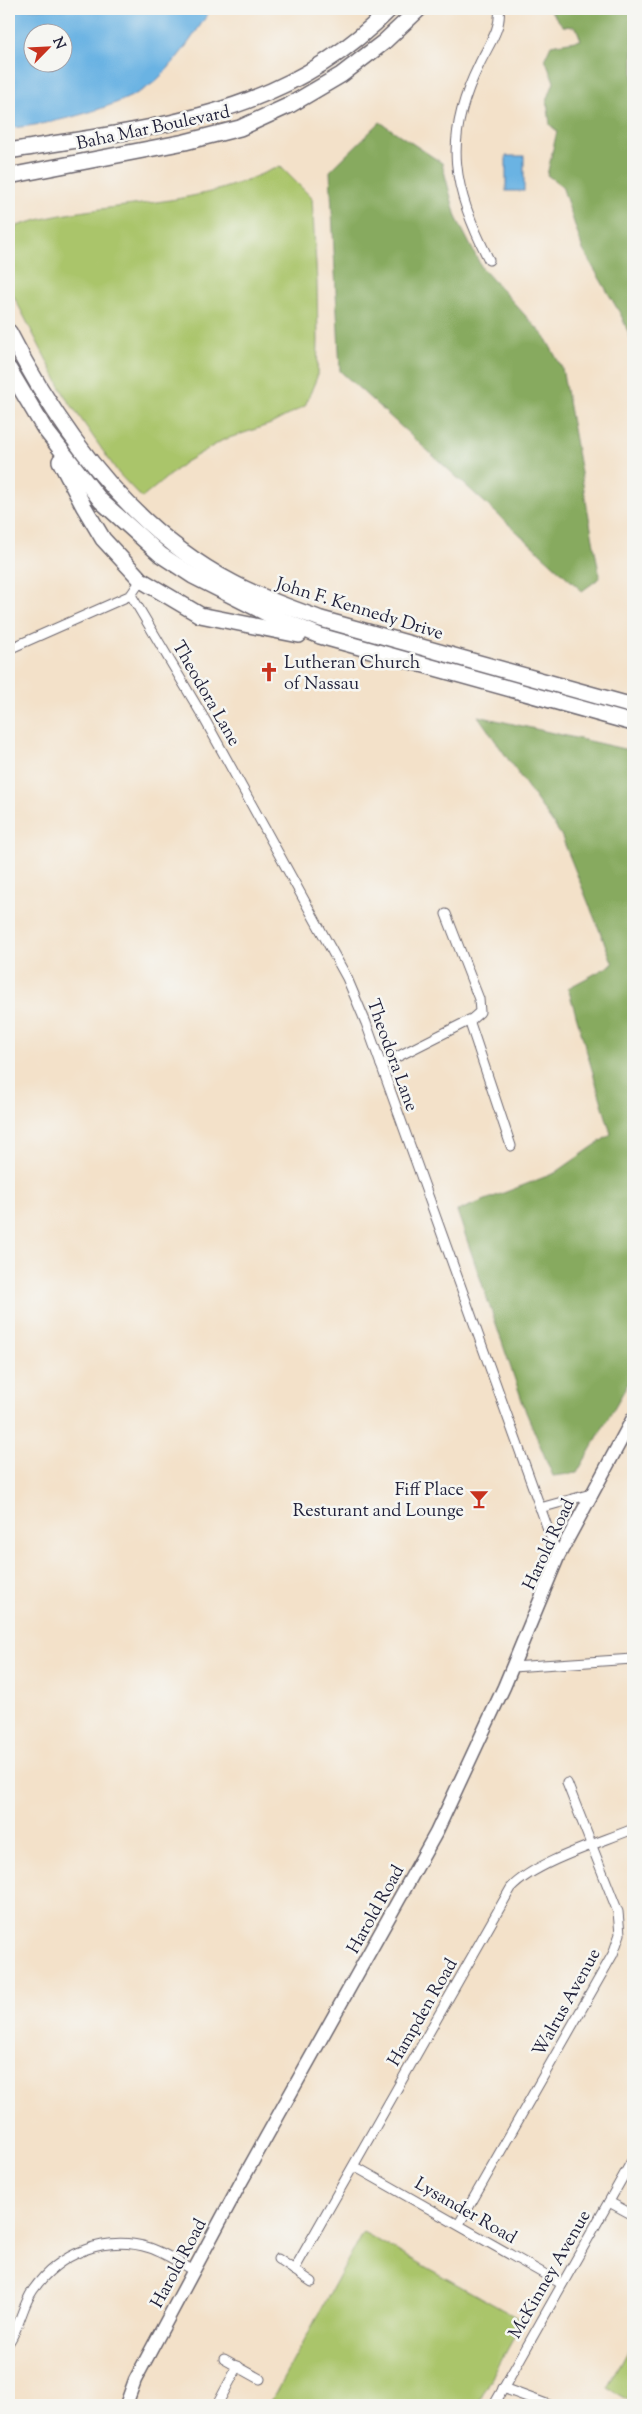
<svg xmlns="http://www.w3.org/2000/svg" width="642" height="2414" viewBox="0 0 642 2414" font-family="'Sorts Mill Goudy',serif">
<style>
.green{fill:#aac56b;stroke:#667453}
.forest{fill:#87aa5f;stroke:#54664d}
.water{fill:#6bb3e3;stroke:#466a8f;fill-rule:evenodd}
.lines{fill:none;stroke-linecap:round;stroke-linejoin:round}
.minor-casing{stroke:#6b656d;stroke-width:11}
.secondary-casing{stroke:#6b656d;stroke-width:15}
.primary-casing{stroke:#6b656d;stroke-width:18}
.trunk-casing{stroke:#6b656d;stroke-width:18}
.minor{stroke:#fff;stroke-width:9}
.secondary{stroke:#fff;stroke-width:12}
.primary{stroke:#fff;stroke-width:15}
.trunk{stroke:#fff;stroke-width:15}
.labels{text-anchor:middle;stroke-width:5;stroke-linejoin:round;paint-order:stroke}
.street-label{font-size:18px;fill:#22223b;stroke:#f6f6f2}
.poi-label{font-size:18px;fill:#22223b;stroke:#f6f6f2;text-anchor:start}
</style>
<rect width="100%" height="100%" fill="#f6f6f2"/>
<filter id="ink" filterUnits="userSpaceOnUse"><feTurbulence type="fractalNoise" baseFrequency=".02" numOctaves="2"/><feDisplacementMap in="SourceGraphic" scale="10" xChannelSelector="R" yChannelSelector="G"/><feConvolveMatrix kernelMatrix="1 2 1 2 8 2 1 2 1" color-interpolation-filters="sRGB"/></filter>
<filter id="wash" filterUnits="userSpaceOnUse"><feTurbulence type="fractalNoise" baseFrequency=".0096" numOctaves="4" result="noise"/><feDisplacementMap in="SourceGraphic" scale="20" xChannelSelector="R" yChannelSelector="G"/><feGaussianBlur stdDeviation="1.12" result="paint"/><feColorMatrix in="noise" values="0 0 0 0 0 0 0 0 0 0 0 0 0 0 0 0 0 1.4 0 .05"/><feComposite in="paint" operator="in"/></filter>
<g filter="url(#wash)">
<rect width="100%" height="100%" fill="#f3e1c9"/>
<g class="green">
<path d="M280,166L312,198L317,282L318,340L317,377L305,406L271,424L223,440L184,463L142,498L119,474L65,396L9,287V243L17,226C76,207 137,208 197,195C227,189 253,178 280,166Z"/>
<polygon points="363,2232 523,2321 477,2405 269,2405"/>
<polygon points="631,2345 633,2346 633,2390 628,2400 607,2388"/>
</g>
<g class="forest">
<polygon points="549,9 633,9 633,344 621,315 583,250 562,186 547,175 557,131 550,125 547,101 554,82 545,58 551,45 581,40 576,27 563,26"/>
<polygon points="380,122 442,163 456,217 482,268 545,337 562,368 600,578 582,591 340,371 330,171"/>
<polygon points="478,716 633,751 633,1375 577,1473 553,1476 526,1412 457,1211 555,1173 611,1134 568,988 613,964 561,835"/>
</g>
<g class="water">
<path d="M9,9H211C196,32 180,57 160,77C134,105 47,126 9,128ZM32,32H62V62H32Z"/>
<rect x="506" y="156" width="18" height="35"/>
</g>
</g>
<g filter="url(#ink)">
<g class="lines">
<defs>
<g id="minor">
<path d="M489,260C453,188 442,140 479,65C487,47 502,29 499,9"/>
<polyline points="131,595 205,720 347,978 366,1023 558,1557"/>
<polyline points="9,649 131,595 141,580"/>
<polyline points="469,1020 511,1146"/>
<polyline points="381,1065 472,1019 480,1012 479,999 446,914"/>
<polyline points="540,1508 591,1494"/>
<polyline points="512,1667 633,1659"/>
<polyline points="354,2166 562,2284"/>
<polyline points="609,2202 633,2215"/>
<polyline points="459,2224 613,1954 620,1934 618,1912 567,1783"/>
<polyline points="278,2259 312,2282"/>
<path d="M294,2270L511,1888C535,1862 599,1843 633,1829"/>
<path d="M9,2342C20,2326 22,2306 33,2290C59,2253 106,2234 150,2248C165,2253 180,2263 194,2271"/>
<polyline points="224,2359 260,2379"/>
<polyline points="503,2388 549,2405"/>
<polyline points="217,2405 238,2366"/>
<polyline points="494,2405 633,2159"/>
</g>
<polyline id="secondary" points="126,2405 135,2380 240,2184 436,1833 504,1687 558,1557 633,1418"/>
<g id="primary">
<path d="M9,151C151,127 282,119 390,9"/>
<polyline points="9,176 185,142 240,128 290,105 341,75 384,42 419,9"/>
</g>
<g id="trunk">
<path d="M9,332C60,432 132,530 233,583C261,598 291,608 321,619L633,706"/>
<polyline points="9,369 44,428 101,501 161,555 193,576 268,614 320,636 633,723"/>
<polyline points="60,461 84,507 103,539 141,580 200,615 299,635"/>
</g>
</defs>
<use href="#minor" class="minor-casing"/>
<use href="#secondary" class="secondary-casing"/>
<use href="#primary" class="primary-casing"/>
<use href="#trunk" class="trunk-casing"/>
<use href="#minor" class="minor"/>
<use href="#secondary" class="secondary"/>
<use href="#primary" class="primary"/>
<use href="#trunk" class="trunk"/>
</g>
</g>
<defs>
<symbol id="church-bare" viewBox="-9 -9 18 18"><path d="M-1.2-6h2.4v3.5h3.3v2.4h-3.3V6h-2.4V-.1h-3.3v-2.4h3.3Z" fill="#c8321e" stroke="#f6f6f2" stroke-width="2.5" paint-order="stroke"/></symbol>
<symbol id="bar-bare" viewBox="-9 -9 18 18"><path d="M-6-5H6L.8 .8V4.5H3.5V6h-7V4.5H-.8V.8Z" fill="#c8321e" stroke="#f6f6f2" stroke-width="2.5" paint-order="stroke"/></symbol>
</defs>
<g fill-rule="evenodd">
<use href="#church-bare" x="255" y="658" width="28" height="28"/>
<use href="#bar-bare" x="465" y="1485" width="28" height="28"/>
</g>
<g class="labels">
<g class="street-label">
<text transform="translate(153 127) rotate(-12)" y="6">Baha Mar Boulevard</text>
<text transform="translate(360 608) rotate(17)" y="6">John F. Kennedy Drive</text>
<text transform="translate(207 693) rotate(60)" y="6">Theodora Lane</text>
<text transform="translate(393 1055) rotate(70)" y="6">Theodora Lane</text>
<text transform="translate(548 1544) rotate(-65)" y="6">Harold Road</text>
<text transform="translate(375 1909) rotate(-61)" y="6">Harold Road</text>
<text transform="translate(566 2002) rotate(-61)" y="6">Walrus Avenue</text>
<text transform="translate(422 2012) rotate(-60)" y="6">Hampden Road</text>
<text transform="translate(466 2210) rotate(30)" y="6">Lysander Road</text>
<text transform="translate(178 2263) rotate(-62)" y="6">Harold Road</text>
<text transform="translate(549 2274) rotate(-60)" y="6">McKinney Avenue</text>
</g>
<g class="poi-label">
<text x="284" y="668">Lutheran Church<tspan x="284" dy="21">of Nassau</tspan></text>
<text x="464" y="1495" text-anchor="end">Fiff Place<tspan x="464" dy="21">Resturant and Lounge</tspan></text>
</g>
</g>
<rect width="642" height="2414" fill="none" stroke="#f6f6f2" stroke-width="30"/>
<g transform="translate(48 48) rotate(66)"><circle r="24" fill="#f6f6f2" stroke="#a1a1a9"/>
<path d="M0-4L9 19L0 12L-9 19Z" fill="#c8321e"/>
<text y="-8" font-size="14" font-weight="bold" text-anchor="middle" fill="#22223b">N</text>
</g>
</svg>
